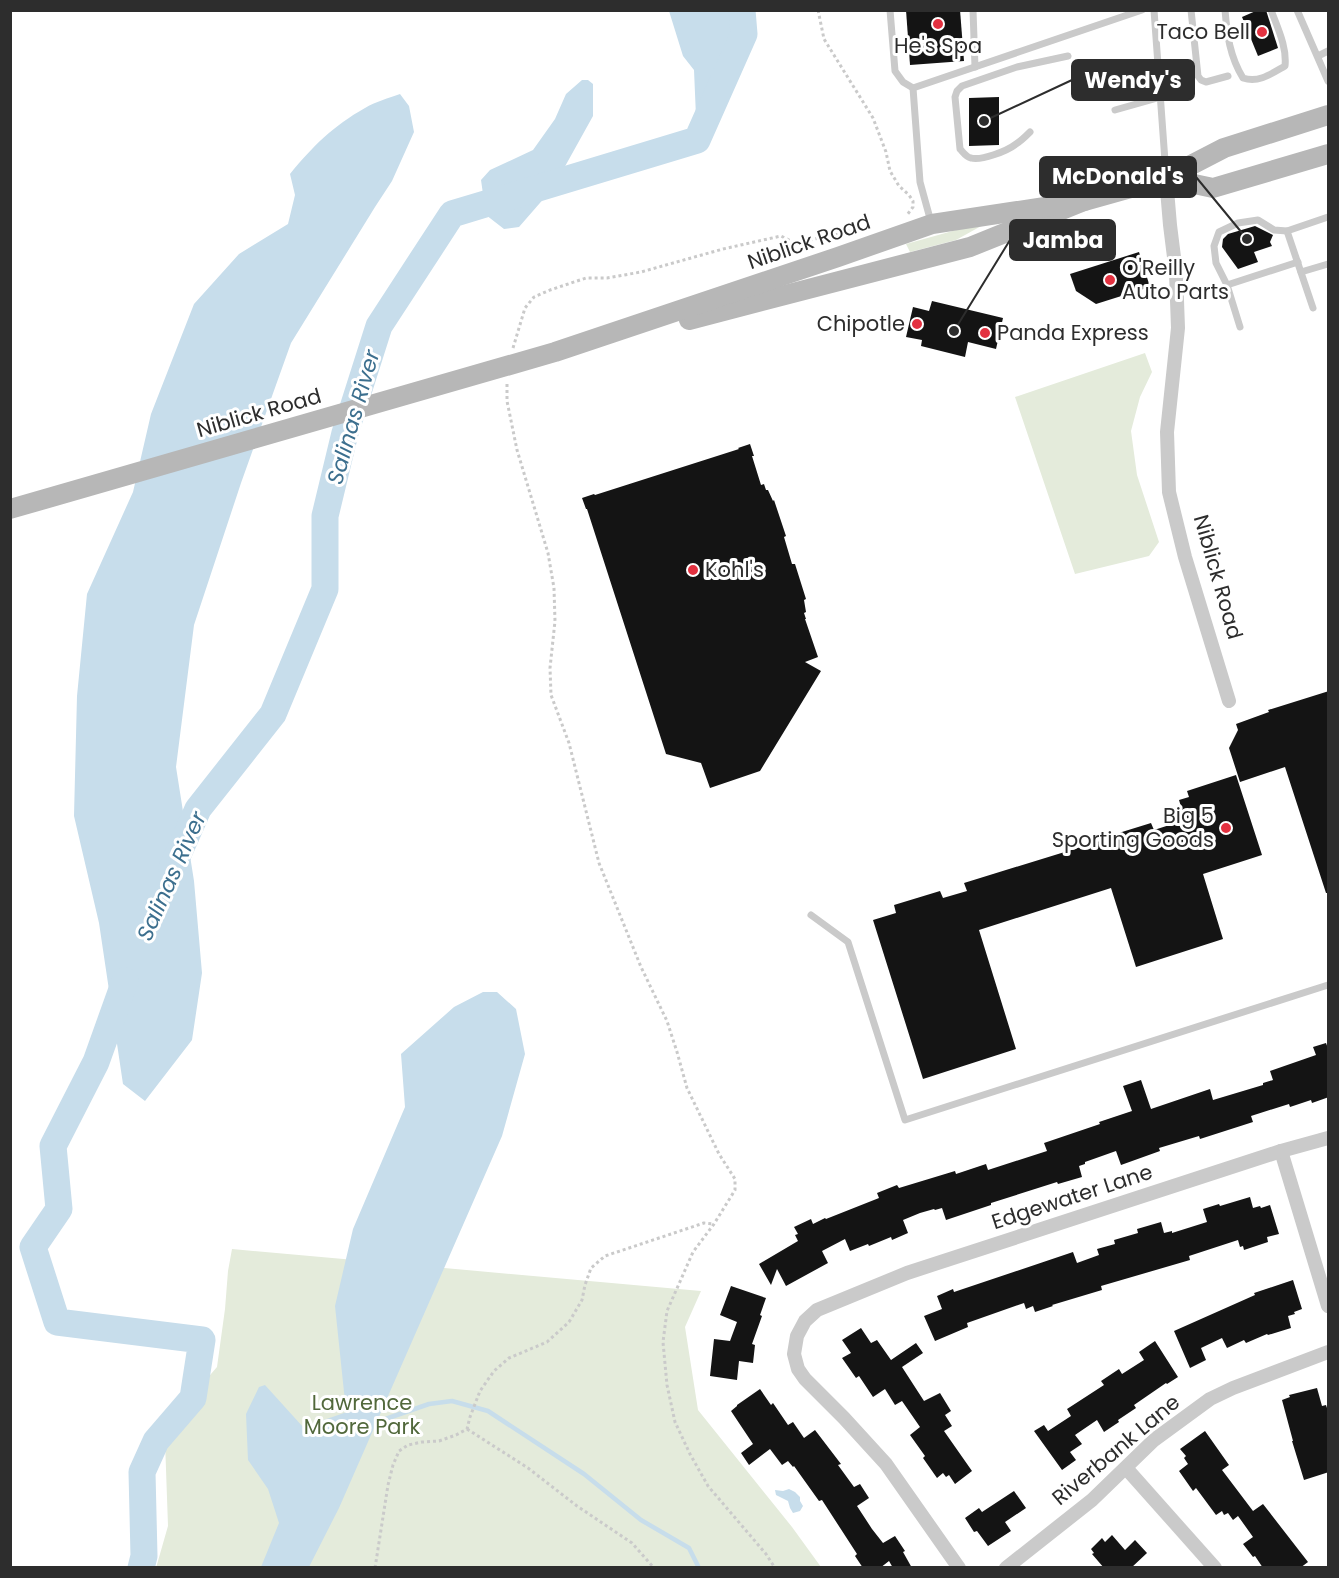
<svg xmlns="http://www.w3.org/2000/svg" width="1339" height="1578" viewBox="0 0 1339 1578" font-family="Poppins,sans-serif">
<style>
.green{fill:#e4ebdb}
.water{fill:#c7ddeb}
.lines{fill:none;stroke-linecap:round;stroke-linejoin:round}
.stream{stroke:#c7ddeb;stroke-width:4.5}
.river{stroke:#c7ddeb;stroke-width:27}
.building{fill:#141414}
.path{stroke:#cacaca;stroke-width:3;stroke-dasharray:3 3;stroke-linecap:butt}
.service{stroke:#cacaca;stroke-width:7}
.minor{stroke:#cacaca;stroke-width:14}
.secondary{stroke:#b7b7b7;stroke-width:20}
.poi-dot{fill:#e33140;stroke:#fff;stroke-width:2}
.labels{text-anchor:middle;stroke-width:6;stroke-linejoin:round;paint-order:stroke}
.poi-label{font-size:21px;fill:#2d2d2d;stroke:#fff;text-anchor:end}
.street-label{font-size:21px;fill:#2d2d2d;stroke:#fff}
.park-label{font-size:21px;fill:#51683b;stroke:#fff}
.water-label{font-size:22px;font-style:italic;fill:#3c6f8e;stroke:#fff}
.leader{fill:none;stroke:#2d2d2d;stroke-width:2}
.callout-dot{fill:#2d2d2d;stroke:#fff;stroke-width:2}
.callout{fill:#2d2d2d;stroke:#2d2d2d;stroke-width:2}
.callout-label{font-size:22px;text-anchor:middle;font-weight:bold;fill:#fff}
</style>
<rect width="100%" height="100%" fill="#fff"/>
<g class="green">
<polygon points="992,220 956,240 910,252 906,244"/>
<polygon points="1145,353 1152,372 1140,397 1131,431 1137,475 1159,542 1149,556 1075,574 1015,397"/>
<polygon points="232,1249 701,1291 685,1327 698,1410 792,1527 821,1567 156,1568 168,1526 165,1441 180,1410 217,1367 225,1309 228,1271"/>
</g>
<g class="water">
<polygon points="669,11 742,11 744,34 697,140 694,70 683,56"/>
<polygon points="582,80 588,80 593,84 593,116 553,188 519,227 504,229 486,215 481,180 490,170 533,150 555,119 566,94"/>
<path d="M400,94L409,106L414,132L392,181L375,207L291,343L241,483L194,625L176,767L194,881L202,973L192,1040L145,1101L123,1084L99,923L74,816L77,696L87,594L133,492L151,414L194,304L239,254L288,224L295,195L290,174C313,146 333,126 365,108C375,102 389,98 400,94Z"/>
<polygon points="483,992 497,992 516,1009 525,1054 502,1136 339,1508 309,1567 261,1567 279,1523 268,1489 248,1460 246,1414 259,1387 265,1385 303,1427 347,1412 344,1392 335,1306 353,1229 405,1107 401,1054 454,1007"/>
<polygon points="789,1489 795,1492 800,1497 800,1501 803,1506 800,1511 793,1513 790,1508 788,1501 776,1495 775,1490 783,1491"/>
</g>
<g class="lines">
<polyline class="stream" points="371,1424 429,1404 452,1401 488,1411 584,1474 641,1520 689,1548 699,1568"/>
<g class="river">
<polyline points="172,868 198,809 273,714 325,589 325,516 345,433 379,326 452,214 697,140 744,34 742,10"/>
<polyline points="125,981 96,1062 53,1146 59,1209 33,1247 57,1322 202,1340 193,1398 156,1441 142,1472 144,1556 141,1568"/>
</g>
</g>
<g class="building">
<polygon points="906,10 960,10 964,61 910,65"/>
<polygon points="1258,10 1266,10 1278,48 1258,56 1242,17"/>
<polygon points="999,97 999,145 969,146 969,98"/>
<polygon points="1255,226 1273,235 1270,242 1272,246 1254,252 1258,262 1238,269 1222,247 1223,239 1228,234"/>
<polygon points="1139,252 1150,287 1096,304 1076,291 1070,274"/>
<polygon points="932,301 1003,318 996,349 968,342 965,357 921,346 922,340 906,337 913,307 929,311"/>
<polygon points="750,444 754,456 752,456 761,485 764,484 766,490 768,490 773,501 774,500 786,536 784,537 792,564 795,564 806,599 804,600 806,612 804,613 806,619 805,619 818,657 805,662 821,671 760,771 710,788 701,763 666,754 587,509 586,509 582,498 594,494 595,495 739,449 738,448"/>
<polygon points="1329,691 1329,893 1326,893 1285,767 1240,782 1229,748 1238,730 1236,724 1269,712 1268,710"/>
<polygon points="1236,775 1262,855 1203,874 1223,939 1136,967 1111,888 979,930 1016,1049 923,1079 873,920 896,913 894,905 940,891 943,898 967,891 964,883 1110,838 1109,836 1151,823 1154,830 1185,820 1179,800 1189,797 1187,791"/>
<polygon points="1326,1043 1329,1051 1329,1097 1312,1103 1311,1100 1290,1107 1289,1104 1251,1116 1253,1122 1200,1139 1199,1136 1159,1148 1160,1151 1121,1165 1116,1151 1085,1162 1085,1164 1079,1166 1082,1177 1058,1184 1057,1182 991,1203 991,1205 946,1220 942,1208 935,1210 934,1209 920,1213 903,1220 908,1233 892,1240 891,1237 869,1246 868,1244 850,1251 845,1239 822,1251 828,1263 786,1286 777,1269 771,1285 759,1264 798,1241 795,1235 798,1234 794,1227 811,1219 813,1224 825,1218 826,1219 879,1198 877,1193 897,1185 899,1188 955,1171 956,1174 986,1164 988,1170 1047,1151 1044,1143 1100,1124 1099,1122 1132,1111 1123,1086 1141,1080 1151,1109 1210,1089 1213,1100 1263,1085 1263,1083 1273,1080 1270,1071 1316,1055 1313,1047"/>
<polygon points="1250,1197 1253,1208 1260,1206 1261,1208 1270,1205 1279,1234 1267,1237 1268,1242 1244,1250 1243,1246 1240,1247 1238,1240 1189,1256 1190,1260 1101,1286 1102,1290 1052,1305 1053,1306 1035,1312 1033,1306 1026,1309 1024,1303 967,1323 968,1327 935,1341 924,1316 942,1309 937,1296 953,1289 954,1292 1073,1252 1077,1263 1099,1255 1097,1249 1115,1244 1114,1240 1138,1233 1137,1229 1161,1222 1164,1233 1172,1231 1172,1233 1207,1222 1203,1209 1219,1204 1220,1206"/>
<polygon points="1293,1280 1302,1309 1294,1312 1295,1314 1288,1316 1291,1328 1268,1335 1267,1334 1246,1343 1244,1340 1227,1348 1222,1338 1201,1348 1206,1360 1190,1368 1174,1331 1255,1295 1254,1293"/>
<polygon points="731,1286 766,1298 760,1315 762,1316 752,1344 755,1345 753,1363 739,1361 737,1380 710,1376 714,1339 730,1341 737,1322 720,1315"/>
<polygon points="861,1328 871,1343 877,1340 891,1360 916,1343 923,1353 902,1367 924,1401 940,1393 951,1411 945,1415 952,1426 944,1431 972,1471 955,1484 949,1475 946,1477 943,1473 937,1478 923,1458 925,1456 910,1435 920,1427 902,1401 895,1405 885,1389 873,1397 859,1376 856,1378 842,1358 851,1353 842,1340"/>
<polygon points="1155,1341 1178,1377 1167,1384 1166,1383 1134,1405 1136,1408 1118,1420 1119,1422 1104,1432 1097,1420 1075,1435 1082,1444 1070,1452 1076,1460 1062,1470 1034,1431 1044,1425 1048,1431 1071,1416 1067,1409 1104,1385 1101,1381 1119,1369 1122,1374 1144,1360 1139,1352"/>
<polygon points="1317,1388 1322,1406 1326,1405 1329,1414 1329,1472 1304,1480 1292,1441 1293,1441 1282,1400 1290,1397 1289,1395"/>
<polygon points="760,1389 771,1405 773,1403 788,1425 793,1422 804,1438 815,1430 841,1464 838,1465 854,1487 860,1484 869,1498 857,1506 872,1529 883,1543 895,1536 905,1551 903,1552 912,1568 893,1568 889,1561 880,1568 863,1568 855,1556 857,1554 822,1500 819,1501 794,1466 793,1467 788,1461 782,1465 770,1449 749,1465 741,1453 753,1444 731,1411 737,1406 737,1405"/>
<polygon points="1205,1431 1229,1465 1222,1470 1253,1511 1263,1504 1308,1562 1300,1568 1263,1568 1255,1556 1253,1557 1243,1544 1253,1537 1238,1516 1233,1520 1228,1513 1224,1515 1222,1511 1216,1515 1196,1488 1193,1491 1179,1471 1188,1464 1184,1458 1186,1456 1180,1449"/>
<polygon points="1014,1491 1026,1508 1005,1522 1011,1531 988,1546 977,1531 974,1532 965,1518 979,1508 982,1512"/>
<polygon points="1112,1535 1125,1550 1135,1540 1147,1553 1131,1568 1104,1568 1092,1554 1094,1553 1091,1549 1102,1538 1105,1542"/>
</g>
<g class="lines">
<g class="path">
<polyline points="818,10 824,39 873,118 886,152 890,171 899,186 909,195 913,201 913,207 907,215"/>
<polyline points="835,235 848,231 861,230"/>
<polyline points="513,348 525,308 534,297 550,290 586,278 607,278 641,272 723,249 781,236 795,243 834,235"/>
<polyline points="507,384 507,401 517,450 548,553 554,588 555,621 550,668 551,695 569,743 599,863 641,967 667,1021 677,1052 687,1088 719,1154 735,1179 735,1190 714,1224 693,1252 667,1311 663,1342 667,1385 675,1422 690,1454 708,1486 766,1554 775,1568"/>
<polyline points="467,1429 528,1468 577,1506 632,1543 654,1568"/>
<polyline points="375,1568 388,1485 393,1465 399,1451 408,1445 422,1442 439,1441 456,1435 467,1429 470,1417 480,1391 494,1371 509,1358 547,1342 569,1322 582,1300 585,1285 591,1268 605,1256 704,1223 714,1224"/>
</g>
<g class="service">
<polyline points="890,10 895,71 903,82 913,88"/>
<polyline points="973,10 975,67"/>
<polyline points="1154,10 1166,175"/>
<polyline points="1191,10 1198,76 1201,80 1206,82 1228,76"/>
<path d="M1225,10C1227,35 1230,57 1243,78C1259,83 1271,74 1285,66C1287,47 1278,29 1271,10"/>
<polyline points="1297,10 1328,81"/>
<polyline points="1318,56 1328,51"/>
<polyline points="1115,110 1161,97"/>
<path d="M1030,132C1026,136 1021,141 1016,144C1007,151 981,161 971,158C966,157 963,152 960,149L955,97L957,91L962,86L1017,67L1068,56"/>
<polyline points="931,222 920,182 913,88 1142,10"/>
<polyline points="1301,272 1328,264"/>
<polyline points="1227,285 1216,263 1214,246 1219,232 1238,223 1258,220 1274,230 1287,231"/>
<polyline points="1313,308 1287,231 1328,217"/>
<polyline points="1240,327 1227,285 1298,262"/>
<polyline points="811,915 848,942 905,1120 1328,985"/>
</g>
<g class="minor">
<polyline points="1166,178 1170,225 1176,273 1178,328 1167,432 1169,492 1185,557 1229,701"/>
<polyline points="1281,1151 1328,1306"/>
<polyline points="1126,1468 1215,1568"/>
<polyline points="959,1568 886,1464 844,1418 805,1379 798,1369 794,1354 797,1336 805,1321 817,1310 907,1273 1281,1151 1328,1138"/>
<polyline points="1006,1568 1092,1500 1154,1440 1210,1399 1233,1388 1328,1352"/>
</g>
<g class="secondary">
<polyline points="1166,178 1213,188 1328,154"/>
<polyline points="689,320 970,247 1084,201 1166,178 1224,148 1328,115"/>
<polyline points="10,509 555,352 838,257 932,224 1084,201"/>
</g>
</g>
<g class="poi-dot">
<circle cx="938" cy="24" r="6"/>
<circle cx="1262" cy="32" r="6"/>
<circle cx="1110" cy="280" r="6"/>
<circle cx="917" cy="324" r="6"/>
<circle cx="985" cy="333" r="6"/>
<circle cx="693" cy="570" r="6"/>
<circle cx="1226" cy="828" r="6"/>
</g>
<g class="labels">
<g class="poi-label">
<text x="1250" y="39">Taco Bell</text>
<text x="938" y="53" text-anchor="middle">He's Spa</text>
<text x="1122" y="275" text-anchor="start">O'Reilly<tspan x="1122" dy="24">Auto Parts</tspan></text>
<text x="905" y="331">Chipotle</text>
<text x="997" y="340" text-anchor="start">Panda Express</text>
<text x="705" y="577" text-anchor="start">Kohl's</text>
<text x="1214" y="823">Big 5<tspan x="1214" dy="24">Sporting Goods</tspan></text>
</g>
<g class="street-label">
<text transform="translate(809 242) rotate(-19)" y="7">Niblick Road</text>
<text transform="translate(259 413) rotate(-16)" y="7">Niblick Road</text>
<text transform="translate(1218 577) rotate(74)" y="7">Niblick Road</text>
<text transform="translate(1072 1197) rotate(-18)" y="7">Edgewater Lane</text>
<text transform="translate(1116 1450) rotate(-40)" y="7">Riverbank Lane</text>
</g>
<g class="park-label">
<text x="362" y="1410">Lawrence<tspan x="362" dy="24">Moore Park</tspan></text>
</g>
<g class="water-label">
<text transform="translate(353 417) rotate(-74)" y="8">Salinas River</text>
<text transform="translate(171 876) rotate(-66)" y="8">Salinas River</text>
</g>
</g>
<path class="leader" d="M984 121L1072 80M1247 239L1196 177M954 331L1010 240"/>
<g class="callout-dot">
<circle cx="984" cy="121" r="6"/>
<circle cx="1247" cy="239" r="6"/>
<circle cx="954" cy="331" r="6"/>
</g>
<g class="callout">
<rect x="1072" y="60" width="122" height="40" rx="6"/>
<rect x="1040" y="157" width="156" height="40" rx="6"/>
<rect x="1010" y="220" width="105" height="40" rx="6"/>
</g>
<g class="callout-label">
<text x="1133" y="88">Wendy's</text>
<text x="1118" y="184">McDonald's</text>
<text x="1063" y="248">Jamba</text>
</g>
<rect width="1339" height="1578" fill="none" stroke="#2d2d2d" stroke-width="24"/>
</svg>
